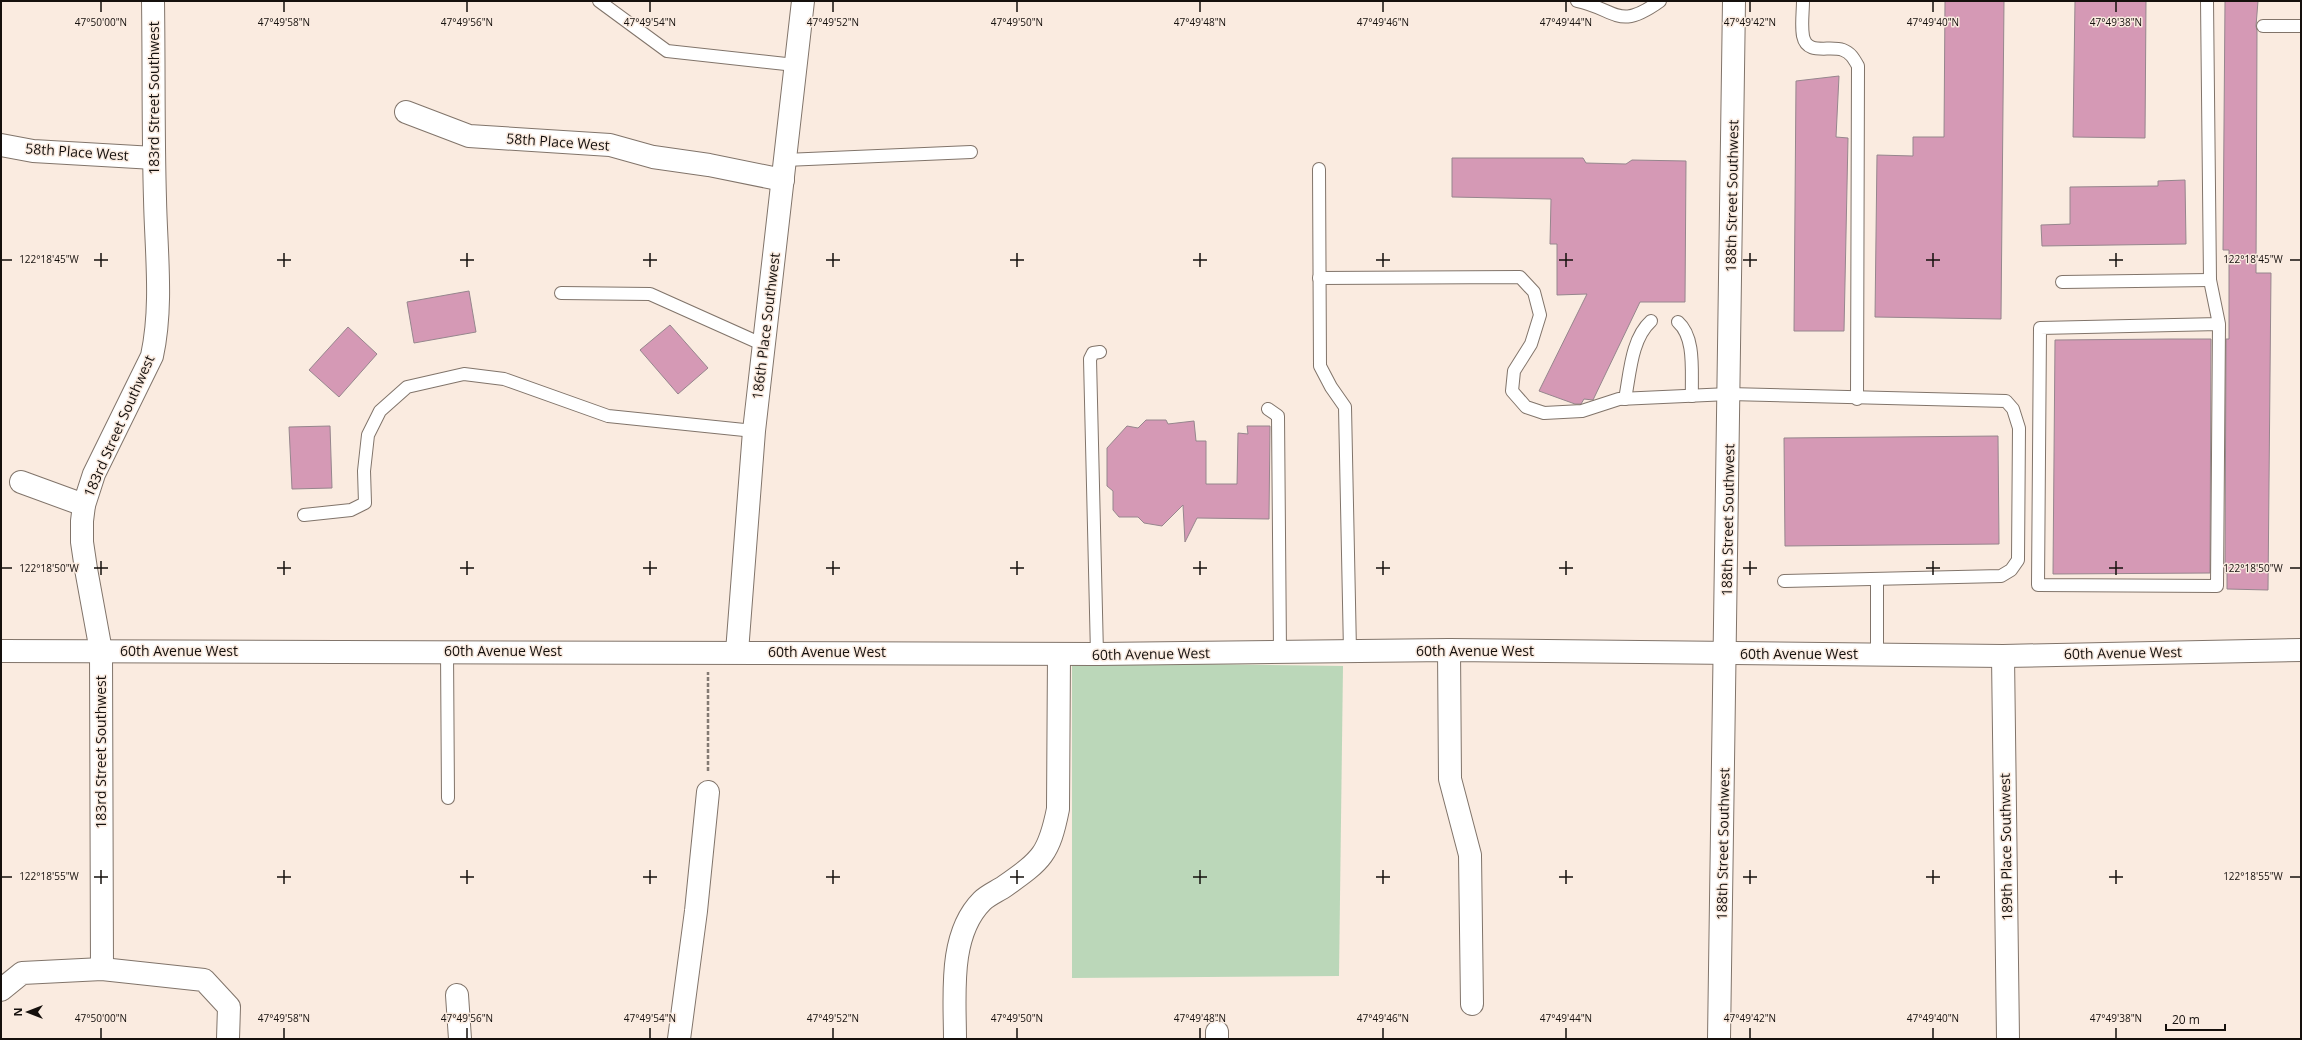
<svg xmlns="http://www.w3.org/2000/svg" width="2302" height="1040" viewBox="0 0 2302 1040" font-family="'Open Sans',sans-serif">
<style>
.green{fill:#bbd7b9}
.building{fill:#d599b5;stroke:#96868d}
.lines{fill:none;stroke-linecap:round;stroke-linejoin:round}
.lane-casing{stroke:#81746a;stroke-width:14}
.street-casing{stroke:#81746a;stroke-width:24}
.secondary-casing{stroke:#81746a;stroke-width:24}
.path{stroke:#837a73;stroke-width:2.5;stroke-dasharray:4 2;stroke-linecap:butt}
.lane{stroke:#fff;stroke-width:12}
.street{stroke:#fff;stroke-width:22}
.secondary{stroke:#fff;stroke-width:22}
.ticks{fill:none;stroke:#15100d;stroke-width:1.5}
.labels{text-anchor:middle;stroke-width:3;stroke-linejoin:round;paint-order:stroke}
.street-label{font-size:14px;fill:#15100d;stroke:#faebe0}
.ticks-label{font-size:10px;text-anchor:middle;fill:#15100d;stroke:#faebe0;stroke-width:3;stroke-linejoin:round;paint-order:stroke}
</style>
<rect width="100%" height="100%" fill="#faebe0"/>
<polygon class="green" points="1072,662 1343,666 1339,976 1072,978"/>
<g class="building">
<polygon points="1945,1 2004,1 2001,319 1875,317 1877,155 1913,156 1913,137 1944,137"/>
<polygon points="2075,1 2146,1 2145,138 2073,137"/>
<polygon points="2225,1 2258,1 2256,26 2257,31 2256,273 2271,273 2268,590 2227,589 2227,573 2225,573 2226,339 2229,339 2229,250 2223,250"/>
<polygon points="1839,76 1836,137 1848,138 1844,331 1794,331 1796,81"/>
<polygon points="1452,158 1583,158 1586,163 1626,164 1632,160 1686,161 1685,302 1640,302 1593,400 1584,399 1581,404 1575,404 1539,391 1587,294 1557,295 1557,244 1550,244 1551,199 1452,197"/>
<polygon points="2185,180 2186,244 2042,246 2041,225 2070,224 2070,187 2158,186 2158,181"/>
<polygon points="469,291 476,332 414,343 407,302"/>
<polygon points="670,325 708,368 678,394 640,350"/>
<polygon points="348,327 377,354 339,397 309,370"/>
<polygon points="2171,339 2211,339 2210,573 2053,574 2055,340"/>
<polygon points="1146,420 1166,420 1168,424 1194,421 1196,441 1206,441 1206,484 1237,484 1238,433 1248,434 1247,426 1270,426 1269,519 1197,518 1185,542 1183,505 1162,526 1144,523 1138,517 1119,517 1113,510 1113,491 1107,486 1107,448 1127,426 1138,428"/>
<polygon points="330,426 332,488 292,489 289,427"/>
<polygon points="1998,436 1999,544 1785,546 1784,438"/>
</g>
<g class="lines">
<defs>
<g id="lane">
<polyline points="599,1 667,51 795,65"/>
<path d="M1577,1C1618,10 1618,31 1660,1"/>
<path d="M1803,1C1803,12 1801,25 1803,36C1807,56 1829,45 1843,50C1851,53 1854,59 1858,66L1857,399"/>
<polyline points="2207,1 2210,280 2219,324 2217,586 2038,585 2040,328 2219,324"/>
<polyline points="2263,26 2301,26"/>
<polyline points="785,160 971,152"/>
<polyline points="1319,169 1320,366 1331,387 1345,407 1350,651"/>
<polyline points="1319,278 1520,277 1534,292 1540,315 1531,344 1514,371 1512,391 1526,407 1544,413 1582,411 1619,399 1729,394 2006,401 2013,409 2019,428 2018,560 2011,570 2001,576 1784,581"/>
<polyline points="2062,282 2210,280"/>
<polyline points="561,293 650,294 764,345"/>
<path d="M1678,322C1696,338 1691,373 1692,396"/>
<path d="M1625,399C1630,374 1631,339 1651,321"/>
<polyline points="1268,409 1278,416 1280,652"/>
<polyline points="304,515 351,510 365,503 364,471 368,435 380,411 407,387 464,374 504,379 608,416 754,431"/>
<polyline points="1877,580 1877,655"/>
<polyline points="447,651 448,798"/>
<polyline points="1097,654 1090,359 1093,353 1100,352"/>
</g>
<g id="street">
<polyline points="406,112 469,136 610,145 653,157 709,165 783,180"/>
<polyline points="1,145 33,151 154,158"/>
<polyline points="21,482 84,505"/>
<polyline points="1449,650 1450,779 1470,855 1472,1004"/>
<polyline points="1,651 1097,654 1449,650 2003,656 2301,650"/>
<polyline points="737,652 754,431 803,1"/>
<polyline points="2003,656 2008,1039"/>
<path d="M102,969L101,651L86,569L82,542V521L84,505L94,474L152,356C163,305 156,251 155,199C153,133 154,67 153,1"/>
<polyline points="1,990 22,973 102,969 204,980 229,1007 228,1039"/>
<polyline points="457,995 460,1039"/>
<polyline points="1217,1032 1217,1039"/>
<polyline points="679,1039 696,911 708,792"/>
<path d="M955,1039C955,996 948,935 982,901C988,895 998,891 1005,886C1042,860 1049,854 1058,809L1059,654"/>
</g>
<polyline id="secondary" points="1719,1039 1734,1"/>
</defs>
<use href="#lane" class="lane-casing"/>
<use href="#street" class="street-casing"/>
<use href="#secondary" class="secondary-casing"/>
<polyline class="path" points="708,771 708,672"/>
<use href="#lane" class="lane"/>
<use href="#street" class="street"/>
<use href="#secondary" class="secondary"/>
</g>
<path class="ticks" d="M101,2V12M284,2V12M467,2V12M650,2V12M833,2V12M1017,2V12M1200,2V12M1383,2V12M1566,2V12M1750,2V12M1933,2V12M2116,2V12M101,253V267M284,253V267M467,253V267M650,253V267M833,253V267M1017,253V267M1200,253V267M1383,253V267M1566,253V267M1750,253V267M1933,253V267M2116,253V267M2,260H12M94,260H108M277,260H291M460,260H474M643,260H657M826,260H840M1010,260H1024M1193,260H1207M1376,260H1390M1559,260H1573M1743,260H1757M1926,260H1940M2109,260H2123M2290,260H2300M101,561V575M284,561V575M467,561V575M650,561V575M833,561V575M1017,561V575M1200,561V575M1383,561V575M1566,561V575M1750,561V575M1933,561V575M2116,561V575M2,568H12M94,568H108M277,568H291M460,568H474M643,568H657M826,568H840M1010,568H1024M1193,568H1207M1376,568H1390M1559,568H1573M1743,568H1757M1926,568H1940M2109,568H2123M2290,568H2300M101,870V884M284,870V884M467,870V884M650,870V884M833,870V884M1017,870V884M1200,870V884M1383,870V884M1566,870V884M1750,870V884M1933,870V884M2116,870V884M2,877H12M94,877H108M277,877H291M460,877H474M643,877H657M826,877H840M1010,877H1024M1193,877H1207M1376,877H1390M1559,877H1573M1743,877H1757M1926,877H1940M2109,877H2123M2290,877H2300M101,1028V1038M284,1028V1038M467,1028V1038M650,1028V1038M833,1028V1038M1017,1028V1038M1200,1028V1038M1383,1028V1038M1566,1028V1038M1750,1028V1038M1933,1028V1038M2116,1028V1038"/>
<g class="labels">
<g class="street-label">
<text transform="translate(154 98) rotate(-90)" y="5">183rd Street Southwest</text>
<text transform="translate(558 142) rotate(4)" y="5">58th Place West</text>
<text transform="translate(77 152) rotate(4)" y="5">58th Place West</text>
<text transform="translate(1732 196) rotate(-89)" y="5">188th Street Southwest</text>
<text transform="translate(766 326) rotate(-83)" y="5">186th Place Southwest</text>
<text transform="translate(119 426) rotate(-66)" y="5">183rd Street Southwest</text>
<text transform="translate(1728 520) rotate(-89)" y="5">188th Street Southwest</text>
<text x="179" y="656">60th Avenue West</text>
<text x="503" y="656">60th Avenue West</text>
<text x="1475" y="656">60th Avenue West</text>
<text x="827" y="657">60th Avenue West</text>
<text transform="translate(2123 653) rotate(-1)" y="5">60th Avenue West</text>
<text transform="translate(1151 654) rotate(-1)" y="5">60th Avenue West</text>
<text x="1799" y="659">60th Avenue West</text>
<text transform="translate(101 752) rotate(-90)" y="5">183rd Street Southwest</text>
<text transform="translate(1723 844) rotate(-89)" y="5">188th Street Southwest</text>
<text transform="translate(2006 847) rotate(-91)" y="5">189th Place Southwest</text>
</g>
</g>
<g class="ticks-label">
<text x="101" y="26">47°50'00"N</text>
<text x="284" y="26">47°49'58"N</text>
<text x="467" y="26">47°49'56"N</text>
<text x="650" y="26">47°49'54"N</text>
<text x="833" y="26">47°49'52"N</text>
<text x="1017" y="26">47°49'50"N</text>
<text x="1200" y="26">47°49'48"N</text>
<text x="1383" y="26">47°49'46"N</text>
<text x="1566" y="26">47°49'44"N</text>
<text x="1750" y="26">47°49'42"N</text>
<text x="1933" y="26">47°49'40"N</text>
<text x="2116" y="26">47°49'38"N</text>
<text x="2253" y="263">122°18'45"W</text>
<text x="49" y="263">122°18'45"W</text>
<text x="2253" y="572">122°18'50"W</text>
<text x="49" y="572">122°18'50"W</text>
<text x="2253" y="880">122°18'55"W</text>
<text x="49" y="880">122°18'55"W</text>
<text x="101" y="1022">47°50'00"N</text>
<text x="284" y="1022">47°49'58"N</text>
<text x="467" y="1022">47°49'56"N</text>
<text x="650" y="1022">47°49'54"N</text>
<text x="833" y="1022">47°49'52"N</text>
<text x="1017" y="1022">47°49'50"N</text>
<text x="1200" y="1022">47°49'48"N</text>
<text x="1383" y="1022">47°49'46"N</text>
<text x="1566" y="1022">47°49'44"N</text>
<text x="1750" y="1022">47°49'42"N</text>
<text x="1933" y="1022">47°49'40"N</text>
<text x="2116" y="1022">47°49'38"N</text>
</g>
<rect width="2302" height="1040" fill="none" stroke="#15100d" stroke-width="4"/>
<g transform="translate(28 1012) rotate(270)" stroke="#faebe0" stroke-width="3" paint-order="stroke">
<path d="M0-3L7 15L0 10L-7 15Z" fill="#15100d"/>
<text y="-6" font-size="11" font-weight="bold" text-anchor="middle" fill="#15100d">N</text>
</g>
<path d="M2166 1024v6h59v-6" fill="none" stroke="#15100d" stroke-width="2"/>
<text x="2172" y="1024" font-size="12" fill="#15100d" stroke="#faebe0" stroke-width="3" paint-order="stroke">20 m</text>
</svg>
